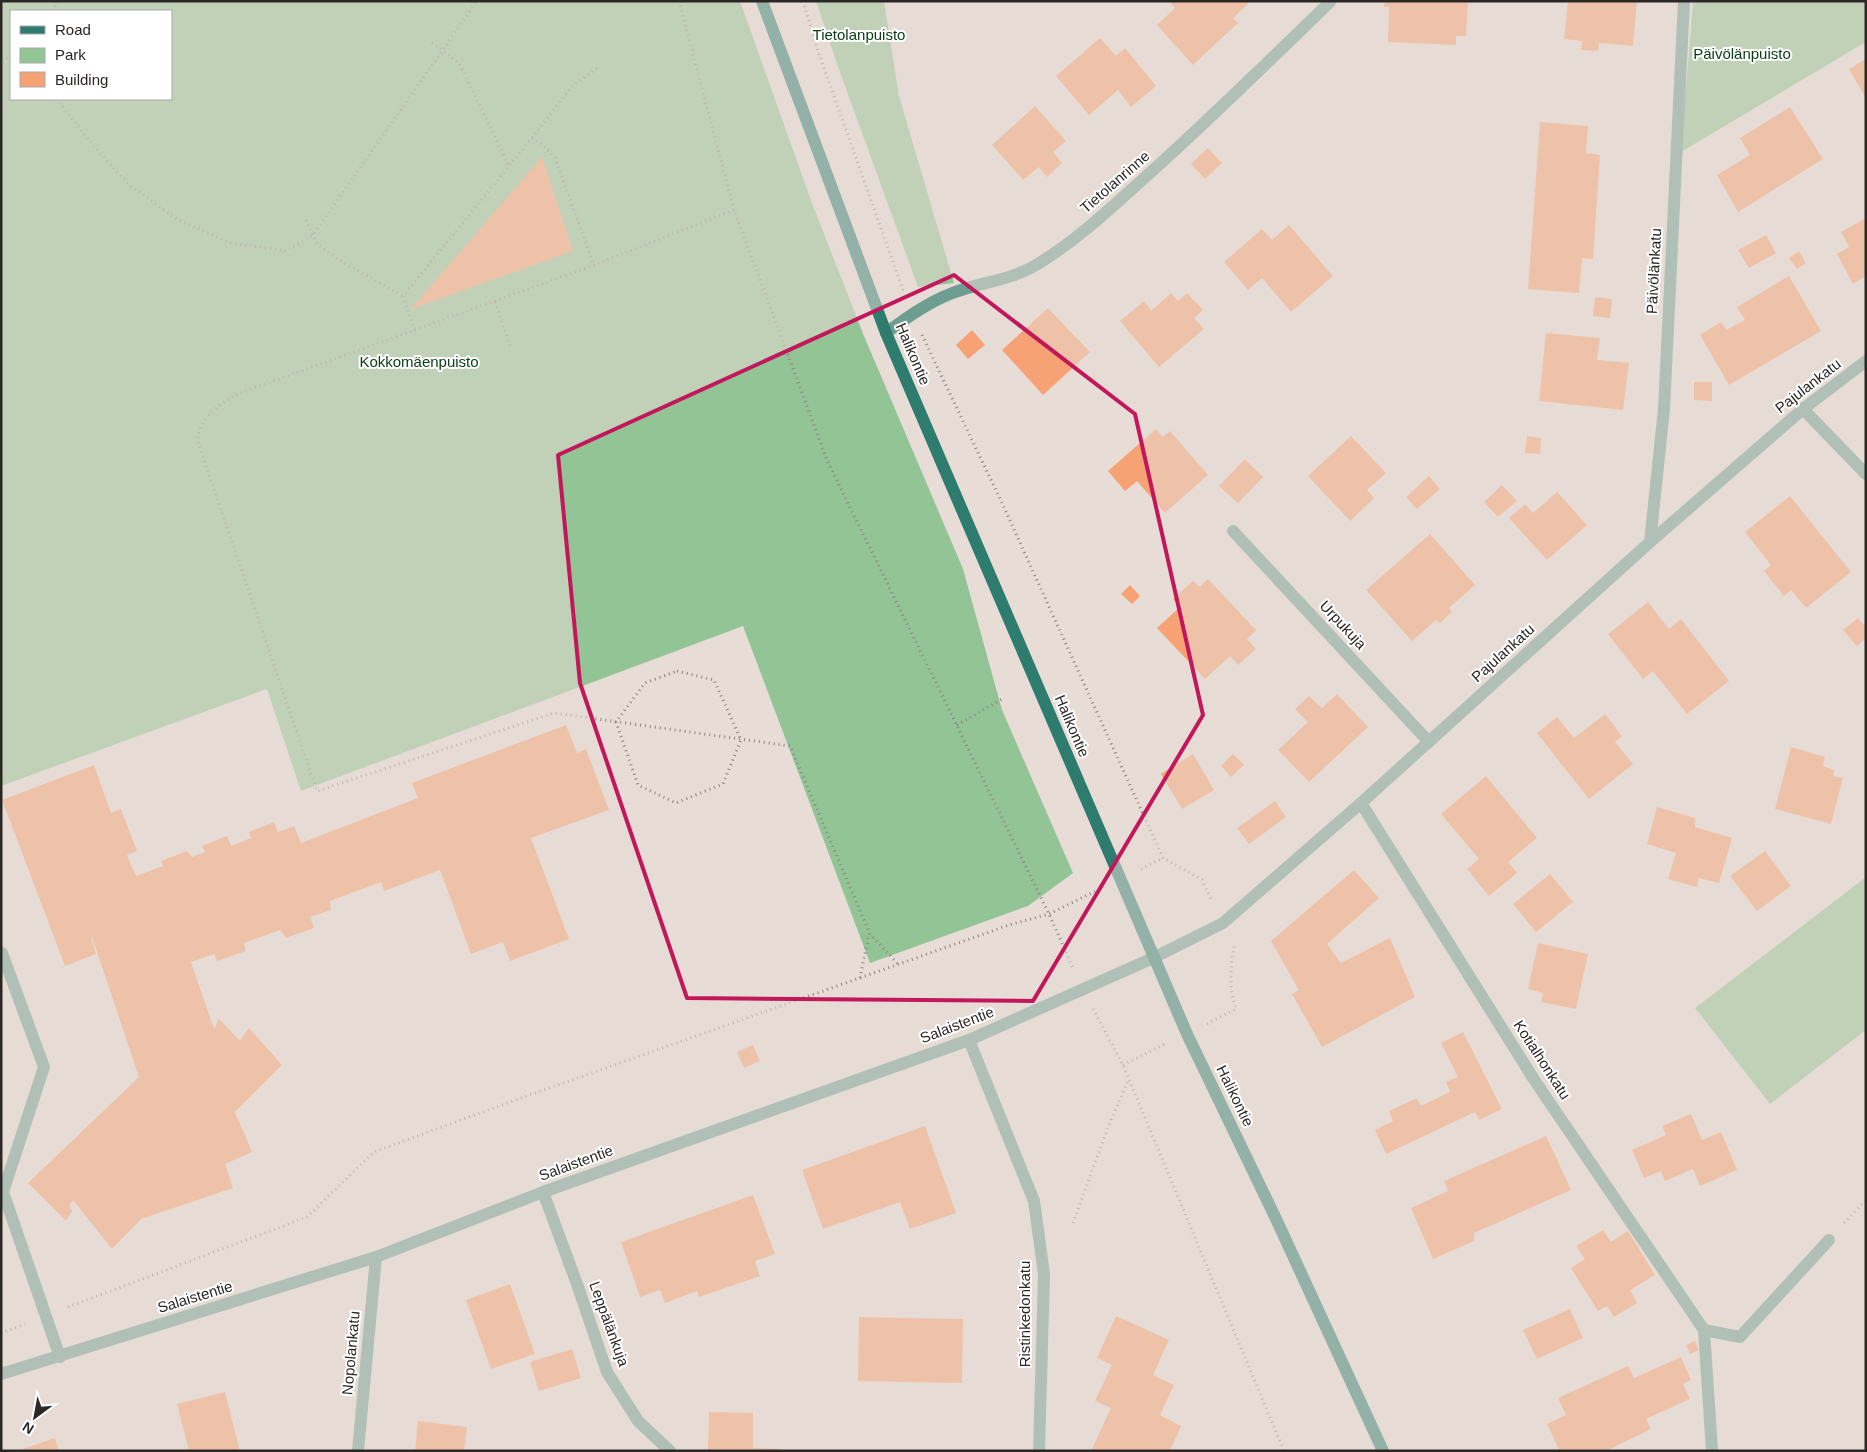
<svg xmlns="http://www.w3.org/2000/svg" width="1867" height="1452" viewBox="0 0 1867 1452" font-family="Helvetica,sans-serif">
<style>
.green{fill:#92c496;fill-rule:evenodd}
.building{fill:#f6a274}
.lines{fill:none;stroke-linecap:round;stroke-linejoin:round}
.path{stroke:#8b847f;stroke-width:3;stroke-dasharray:1 4;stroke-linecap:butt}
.service{stroke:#6e9d92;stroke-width:12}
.minor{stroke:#6e9d92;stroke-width:12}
.tertiary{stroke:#6e9d92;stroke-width:12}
.secondary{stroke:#2d7c6e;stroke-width:12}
.marked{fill:none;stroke:#c2185b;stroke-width:4;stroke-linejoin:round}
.labels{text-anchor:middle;stroke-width:4;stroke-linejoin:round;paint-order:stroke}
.park-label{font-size:15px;fill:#0a4117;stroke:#fff}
.street-label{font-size:15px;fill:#2b2724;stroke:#fff}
</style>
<rect width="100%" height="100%" fill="#e7dcd6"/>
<g class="green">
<path d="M1,1H740L812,203L864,336L963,569L1002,710L1073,873L1028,906L870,963L743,626L301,791L267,689L1,786ZM11,11H171V99H11Z"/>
<polygon points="816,1 884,1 899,96 954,283 918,287 837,64"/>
<polygon points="1693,1 1866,1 1866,42 1681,152"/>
<polygon points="1866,877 1866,1030 1770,1104 1695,1008"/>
</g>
<g class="building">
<polygon points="1173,1 1246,1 1248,4 1233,18 1238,23 1193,65 1157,25 1175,8 1171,3"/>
<polygon points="1385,1 1468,1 1466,36 1456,36 1456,45 1388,42 1389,7 1384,7"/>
<polygon points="1568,1 1637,1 1633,46 1599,43 1598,51 1581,50 1582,41 1564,39"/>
<polygon points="1100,38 1116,56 1125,48 1156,86 1131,107 1118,90 1089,115 1056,76"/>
<polygon points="1866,59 1866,98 1849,69"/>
<polygon points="1035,106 1066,141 1053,152 1062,163 1047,177 1039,167 1023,180 992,145"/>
<polygon points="1790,107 1823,159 1738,212 1717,175 1750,155 1740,138"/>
<polygon points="1540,122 1588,126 1586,153 1600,155 1593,259 1582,258 1579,293 1528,289"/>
<polygon points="1208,148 1222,163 1205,179 1191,164"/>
<polygon points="542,157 573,251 411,309"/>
<polygon points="1866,218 1866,276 1853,284 1837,254 1849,247 1841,232"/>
<polygon points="1289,225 1333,276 1291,312 1262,278 1248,290 1224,262 1262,229 1272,240"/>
<polygon points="1766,235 1776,253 1749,268 1738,250"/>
<polygon points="1799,251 1806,263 1797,269 1789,258"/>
<polygon points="1789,276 1821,331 1729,385 1700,335 1721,322 1726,330 1745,320 1737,307"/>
<polygon points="1171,293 1178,301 1187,293 1203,310 1194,318 1204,329 1159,367 1120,321 1144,301 1151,311"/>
<polygon points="1595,297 1612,299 1610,318 1593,316"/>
<polygon points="1048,308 1090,352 1043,395 1002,350"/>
<polygon points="972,330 985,345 968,359 956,345"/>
<polygon points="1546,333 1600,338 1597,360 1629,363 1623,410 1539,401"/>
<polygon points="1694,382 1712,382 1712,401 1694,400"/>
<polygon points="1156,429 1163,437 1170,431 1208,475 1165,513 1137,481 1125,491 1108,471"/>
<polygon points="1351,436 1386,473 1367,490 1374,498 1350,521 1308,476"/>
<polygon points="1527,436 1541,438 1540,454 1525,453"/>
<polygon points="1245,459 1263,477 1238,503 1219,486"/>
<polygon points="1429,476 1440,489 1417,509 1406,497"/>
<polygon points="1502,485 1517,501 1498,517 1484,502"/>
<polygon points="1557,492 1587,525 1547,560 1509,518 1525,504 1533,513"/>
<polygon points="1790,496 1851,572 1806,608 1791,590 1784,596 1764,571 1771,565 1745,532"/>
<polygon points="1430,534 1475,585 1449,608 1452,612 1440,623 1436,620 1412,641 1366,590"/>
<polygon points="1208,579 1256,630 1247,639 1256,649 1238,665 1230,656 1205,679 1157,628 1180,607 1173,599 1193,581 1200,587"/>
<polygon points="1130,585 1140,596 1132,604 1121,594"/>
<polygon points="1648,602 1669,629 1681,619 1729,681 1687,714 1653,671 1643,679 1608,634"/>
<polygon points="1858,618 1866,627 1866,638 1857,646 1843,630"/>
<polygon points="1337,694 1368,727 1309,782 1278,750 1308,722 1295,709 1309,696 1322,708"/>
<polygon points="1605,714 1622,736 1615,742 1633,764 1589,799 1537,733 1557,717 1574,738"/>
<polygon points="566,725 577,753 586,749 609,810 531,838 569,939 510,961 503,942 471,954 440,870 384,891 381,882 330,901 331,910 310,917 314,928 286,938 280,930 244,943 246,951 217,961 214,954 191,962 214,1029 219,1019 240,1041 249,1028 282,1065 235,1112 252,1152 225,1164 233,1188 141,1219 112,1249 73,1200 69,1206 72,1211 66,1221 28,1183 139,1077 92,937 91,937 96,954 65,966 2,800 94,765 111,813 121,809 137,851 127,855 136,876 163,866 161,861 187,851 192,857 205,852 202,846 227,836 231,846 251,838 249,832 274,822 278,832 294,826 301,843 418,798 412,783"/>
<polygon points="1791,747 1825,757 1823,766 1834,770 1833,776 1843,778 1831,824 1775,809"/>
<polygon points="1193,754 1214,790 1182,809 1161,774"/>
<polygon points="1233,754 1244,765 1231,777 1221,766"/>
<polygon points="1486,776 1537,838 1508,862 1517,873 1489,896 1467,869 1479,859 1441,814"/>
<polygon points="1275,801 1286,817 1249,844 1237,828"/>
<polygon points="1657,807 1695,818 1695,827 1732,838 1719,883 1699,878 1697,887 1668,879 1676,853 1647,844"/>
<polygon points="1765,851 1791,886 1757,911 1730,876"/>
<polygon points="1354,870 1379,898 1327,944 1341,963 1390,938 1415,997 1322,1047 1292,994 1299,990 1271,941"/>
<polygon points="1550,874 1573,902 1536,932 1513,904"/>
<polygon points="1538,943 1588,954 1576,1009 1541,1002 1543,993 1528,989"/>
<polygon points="1463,1032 1502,1109 1479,1120 1475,1112 1386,1154 1375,1130 1393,1121 1389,1111 1417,1098 1421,1106 1450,1092 1446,1082 1458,1077 1441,1043"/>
<polygon points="753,1045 760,1061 744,1068 737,1052"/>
<polygon points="1691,1114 1702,1140 1721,1132 1737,1170 1700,1186 1693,1169 1665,1181 1661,1171 1644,1178 1632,1150 1666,1135 1662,1126"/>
<polygon points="925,1126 956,1213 910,1229 900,1202 823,1229 802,1170"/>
<polygon points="1546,1136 1571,1190 1474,1233 1474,1241 1433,1259 1411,1208 1448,1191 1444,1181"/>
<polygon points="753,1195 775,1254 755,1261 760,1276 699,1297 697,1291 665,1303 660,1290 640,1297 621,1242"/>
<polygon points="1603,1230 1611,1242 1628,1231 1655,1275 1630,1290 1637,1303 1614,1317 1607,1306 1598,1311 1571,1268 1585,1259 1576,1246"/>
<polygon points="510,1284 535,1354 491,1369 466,1300"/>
<polygon points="1570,1309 1583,1338 1537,1359 1523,1330"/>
<polygon points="1116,1316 1169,1340 1153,1375 1174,1385 1160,1415 1181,1426 1170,1451 1091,1451 1111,1408 1095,1401 1112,1365 1097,1358"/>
<polygon points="859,1317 963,1319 962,1383 858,1381"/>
<polygon points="1695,1341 1699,1350 1690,1354 1686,1345"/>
<polygon points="572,1349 581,1378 539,1391 530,1362"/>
<polygon points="1681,1357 1691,1380 1683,1384 1690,1399 1646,1419 1651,1429 1606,1451 1560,1451 1547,1424 1566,1415 1558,1398 1628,1366 1634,1378"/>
<polygon points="225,1392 240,1451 189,1451 177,1404"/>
<polygon points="709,1412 753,1413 753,1448 781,1449 781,1451 708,1451"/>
<polygon points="418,1421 467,1427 464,1451 415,1451"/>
<polygon points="55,1438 59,1451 20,1451 20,1450"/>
</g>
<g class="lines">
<g class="path">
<polyline points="679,1 734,210 827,460 1049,914 1073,968"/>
<polyline points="803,1 819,54 904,293"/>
<polyline points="52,11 58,1"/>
<polyline points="432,43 459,63 509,166"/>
<polyline points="1,58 11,58"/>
<polyline points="56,99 93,145 127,183 175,218 231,243 286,251 313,235 477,1"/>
<polyline points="532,138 571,87 597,68"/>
<path d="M734,210L594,265L235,395C221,404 200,418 198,437C197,443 202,454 204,460L317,791L554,713L790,746L870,934L898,964"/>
<polyline points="306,220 317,244 339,260 403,296"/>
<polyline points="495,302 510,346"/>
<polyline points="415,330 403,296 532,138 543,145 555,158 594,265"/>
<polyline points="922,335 1002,503 1163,858 1202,880 1212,901"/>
<polygon points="677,671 714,680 741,740 723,784 676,803 638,785 616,722 645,683"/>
<polyline points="957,725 1004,698"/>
<polyline points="1141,869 1163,858"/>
<polyline points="860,978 869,934"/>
<polyline points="1093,1009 1123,1065 1284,1451"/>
<polyline points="1207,1024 1236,1009 1231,990 1231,969 1234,945"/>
<polyline points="1123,1065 1165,1044"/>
<polyline points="1073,1223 1110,1122 1129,1079"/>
<polyline points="1844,1223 1866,1200"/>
<polyline points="68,1307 307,1217 374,1152 510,1102 1009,925 1049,914 1100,889"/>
<polyline points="1,1333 25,1324"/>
</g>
<g class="service">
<polyline points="2,953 44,1067 3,1192 60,1357"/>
<polyline points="1712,1451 1704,1330 1740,1337 1829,1240"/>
</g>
<g class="minor">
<path d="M886,333C906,318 927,303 950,294C979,282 1010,281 1036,265C1078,240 1115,204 1151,172C1212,117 1271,59 1330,2"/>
<polyline points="1803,409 1866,474"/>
<polyline points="1233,531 1429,742"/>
<polyline points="1650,542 1664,409 1684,1"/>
<polyline points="1361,803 1533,1078 1704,1330"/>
<polyline points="1153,958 1223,923 1361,803 1650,542 1803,409 1866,361"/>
<polyline points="969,1040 1034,1201 1044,1274 1039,1451"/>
<polyline points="543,1192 577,1284 607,1372 638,1421 670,1451"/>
<polyline points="358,1451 376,1257"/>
</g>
<polyline class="tertiary" points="1,1374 376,1257 543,1192 969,1040 1153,958"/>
<polyline class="secondary" points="762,1 886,333 1187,1034 1277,1221 1383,1451"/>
</g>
<path d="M0 0H1867V1452H0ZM954,275L1135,414L1203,715L1033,1001L687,998L580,683L558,455Z" fill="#e7dcd6" fill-opacity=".55" fill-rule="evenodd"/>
<path class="marked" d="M954,275L1135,414L1203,715L1033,1001L687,998L580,683L558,455Z"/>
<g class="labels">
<g class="park-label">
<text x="859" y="40">Tietolanpuisto</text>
<text x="1742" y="59">Päivölänpuisto</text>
<text x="419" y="367">Kokkomäenpuisto</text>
</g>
<g class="street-label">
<text transform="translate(1115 182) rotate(-41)" y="5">Tietolanrinne</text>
<text transform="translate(1654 271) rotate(-87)" y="5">Päivölänkatu</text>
<text transform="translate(913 354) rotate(67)" y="5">Halikontie</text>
<text transform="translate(1808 386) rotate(-38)" y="5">Pajulankatu</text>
<text transform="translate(1343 625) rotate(47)" y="5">Urpukuja</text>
<text transform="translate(1503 653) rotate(-42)" y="5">Pajulankatu</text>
<text transform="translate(1072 726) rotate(67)" y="5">Halikontie</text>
<text transform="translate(957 1025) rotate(-21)" y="5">Salaistentie</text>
<text transform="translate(1542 1060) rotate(57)" y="5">Kotialhonkatu</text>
<text transform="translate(1235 1096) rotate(64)" y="5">Halikontie</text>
<text transform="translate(576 1163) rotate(-20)" y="5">Salaistentie</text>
<text transform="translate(195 1297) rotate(-17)" y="5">Salaistentie</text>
<text transform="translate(1025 1314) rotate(-90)" y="5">Ristinkedonkatu</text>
<text transform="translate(609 1324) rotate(70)" y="5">Leppälänkuja</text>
<text transform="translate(351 1353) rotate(-85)" y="5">Nopolankatu</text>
</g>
</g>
<rect width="1867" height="1452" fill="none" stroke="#2b2724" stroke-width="5"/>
<rect x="10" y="10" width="162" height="90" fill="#ffffff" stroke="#aaa9a7"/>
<rect x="20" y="26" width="25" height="8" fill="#2d7c6e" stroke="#aaa9a7"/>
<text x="55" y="35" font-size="15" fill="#2b2724">Road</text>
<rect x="20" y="48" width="25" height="15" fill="#92c496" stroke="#aaa9a7"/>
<text x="55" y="60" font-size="15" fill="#2b2724">Park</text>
<rect x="20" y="72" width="25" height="15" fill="#f6a274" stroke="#aaa9a7"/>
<text x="55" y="85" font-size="15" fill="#2b2724">Building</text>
<g transform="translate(35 1417) rotate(212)" stroke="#ffffff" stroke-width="4" paint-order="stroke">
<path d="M0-4L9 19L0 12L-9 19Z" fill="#2b2724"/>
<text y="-8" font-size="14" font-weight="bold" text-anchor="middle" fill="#2b2724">N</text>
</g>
</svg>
